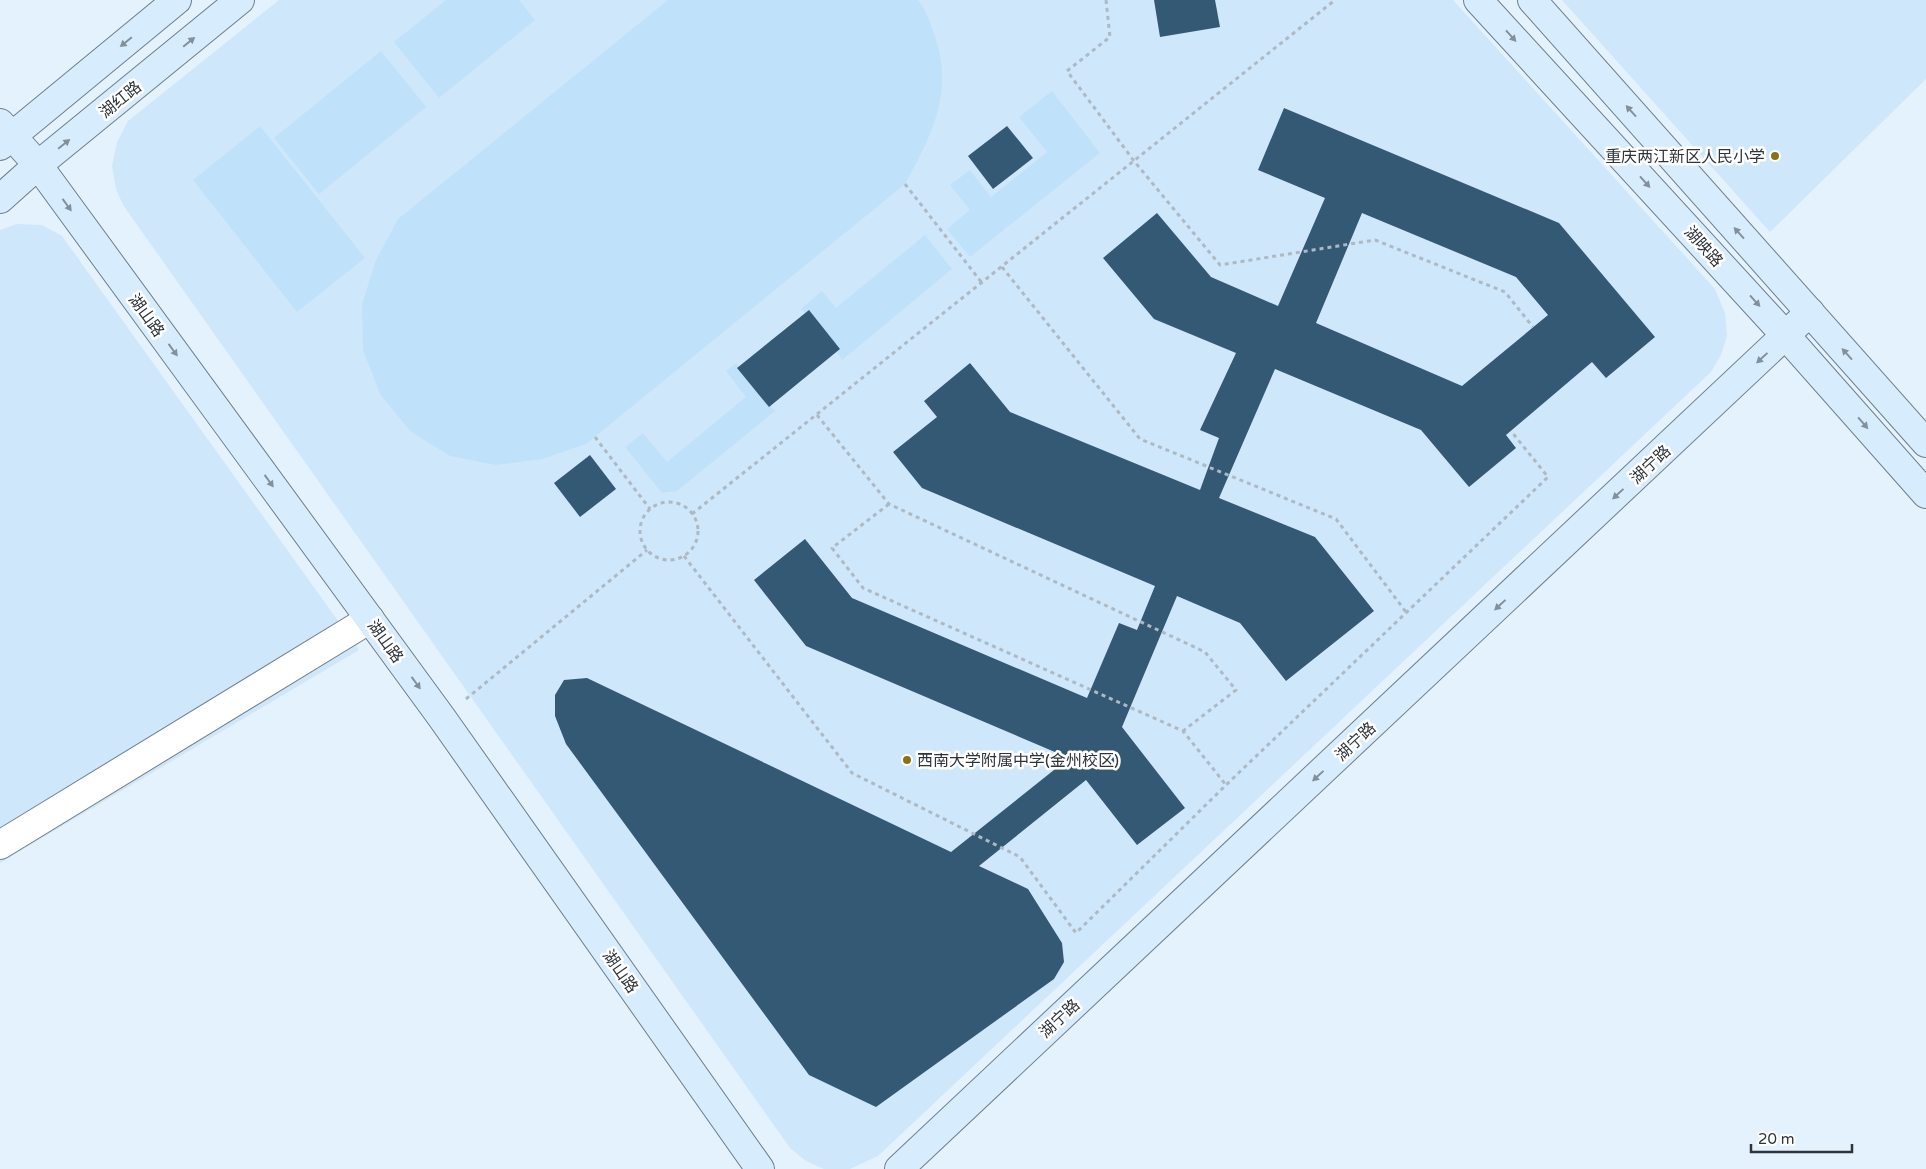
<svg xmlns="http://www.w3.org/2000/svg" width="1926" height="1169" viewBox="0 0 1926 1169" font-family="'Varela Round','Noto Sans SC',sans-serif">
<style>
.built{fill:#cfe7fb}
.green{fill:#c0e1fa}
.building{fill:#345975;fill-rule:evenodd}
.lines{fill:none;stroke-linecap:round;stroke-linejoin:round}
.street-casing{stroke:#6f7e8b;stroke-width:30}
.secondary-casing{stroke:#6f7e8b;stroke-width:30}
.path{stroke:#adb9c3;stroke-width:3;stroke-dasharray:4 4;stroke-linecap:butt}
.street{stroke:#fff;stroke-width:28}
.secondary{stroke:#d7ecfc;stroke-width:28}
.oneway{fill:#82909b}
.poi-dot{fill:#8a7113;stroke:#fff;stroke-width:2}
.labels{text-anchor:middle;stroke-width:5;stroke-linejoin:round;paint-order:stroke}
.street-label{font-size:16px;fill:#2e343a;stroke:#fff}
.poi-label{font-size:16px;fill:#2e343a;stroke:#fff;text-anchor:end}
</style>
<rect width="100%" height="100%" fill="#e4f2fe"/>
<g class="built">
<polygon points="279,0 1453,0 1715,289 1725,313 1727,336 1721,355 1711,372 878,1156 850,1169 824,1169 806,1161 790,1148 123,205 116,189 112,166 117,142 128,121"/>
<polygon points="1562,0 1926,0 1926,79 1770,232"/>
<polygon points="17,224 42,225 62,236 359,650 0,863 0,230"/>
</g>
<g class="green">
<polygon points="446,0 519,0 535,20 439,98 394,42"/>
<path d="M668,0H918C926,10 930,22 934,34C955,91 932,135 905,184L586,444L542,459L496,465L450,456L410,431L380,394L363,350L362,304L376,260L398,219Z"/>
<polygon points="381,51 426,107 319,194 274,138"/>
<polygon points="1052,91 1100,153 970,257 947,229 970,210 950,185 970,170 991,197 1047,152 1019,117"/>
<polygon points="260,126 365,258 297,312 193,180"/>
<polygon points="925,235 952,269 842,360 837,352 840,349 809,310 805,313 801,309 822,291 836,308"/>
<polygon points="736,363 739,367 737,368 768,406 770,405 775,411 677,491 662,493 625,447 643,433 667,462 746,397 726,371"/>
</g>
<g class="building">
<polygon points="1154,0 1215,0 1220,27 1160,37"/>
<path d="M1284,108L1559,223L1655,337L1606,378L1592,362L1506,435L1516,448L1469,487L1421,430L1275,369L1219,498L1315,537L1374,611L1286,681L1240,623L1177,596L1122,727L1185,808L1137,845L1086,780L979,866L1028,889L1062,943L1064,962L1054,979L876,1107L809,1075L566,744L555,716V695L564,680L587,678L951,852L1069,758L806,646L754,580L805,539L852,598L1087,698L1119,623L1137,630L1155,586L922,488L893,452L937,417L924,401L970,363L1010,412L1200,490L1219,438L1200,430L1236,353L1154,319L1103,258L1157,213L1211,277L1278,306L1325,198L1258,170ZM1362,213L1516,277L1548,315L1462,386L1316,323Z"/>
<polygon points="1007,126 1033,158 993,189 968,156"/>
<polygon points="809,310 840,349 769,407 737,368"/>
<polygon points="590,455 616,489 580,517 554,483"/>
</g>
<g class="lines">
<defs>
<polyline id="street" points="0,845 370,619"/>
<g id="secondary">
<polyline points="1478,0 1786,336 1926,494"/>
<polyline points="1532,0 1926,443"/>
<polyline points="0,123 38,165 442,718 760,1169"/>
<polyline points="0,146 177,0"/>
<polyline points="0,199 38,165 240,0"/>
<polyline points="899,1169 1810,312"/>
</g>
</defs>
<use href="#street" class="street-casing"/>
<use href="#secondary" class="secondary-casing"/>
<g class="path">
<polyline points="1106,0 1110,37 1067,71 1134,161 1220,265 1375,240 1505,292 1533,327"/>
<polyline points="905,184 982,283"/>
<polyline points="1002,267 1140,439 1336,519 1406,612"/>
<polyline points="817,415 889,504 1205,652 1236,690 1183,731"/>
<polyline points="595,437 650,509"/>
<circle cx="669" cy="531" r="29"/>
<polyline points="889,504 832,548 863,588 1183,731 1226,785"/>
<polyline points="692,514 1335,0"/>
<polyline points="684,556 852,773 1020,857 1076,933 1226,785 1548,477 1511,431"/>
<polyline points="466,699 647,550"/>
</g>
<use href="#street" class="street"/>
<use href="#secondary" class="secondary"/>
</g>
<defs><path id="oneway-solid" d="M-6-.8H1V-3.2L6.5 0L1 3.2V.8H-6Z" transform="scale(1.25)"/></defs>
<g class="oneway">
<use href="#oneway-solid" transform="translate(1511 36) rotate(48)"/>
<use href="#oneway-solid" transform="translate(126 42) rotate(141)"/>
<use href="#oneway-solid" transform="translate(189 42) rotate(-39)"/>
<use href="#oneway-solid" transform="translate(1631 111) rotate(-132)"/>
<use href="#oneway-solid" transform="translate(64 144) rotate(-39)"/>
<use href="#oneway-solid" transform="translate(1645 182) rotate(48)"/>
<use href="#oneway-solid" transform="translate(67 205) rotate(54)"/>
<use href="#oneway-solid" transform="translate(1739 233) rotate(-132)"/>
<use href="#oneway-solid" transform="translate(1755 301) rotate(48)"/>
<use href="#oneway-solid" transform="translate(173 350) rotate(54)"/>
<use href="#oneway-solid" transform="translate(1847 354) rotate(-132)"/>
<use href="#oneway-solid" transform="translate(1762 358) rotate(137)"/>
<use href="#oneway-solid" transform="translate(1863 423) rotate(49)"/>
<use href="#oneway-solid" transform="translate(269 481) rotate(54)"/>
<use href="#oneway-solid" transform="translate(1618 494) rotate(137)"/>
<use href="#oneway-solid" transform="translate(1500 605) rotate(137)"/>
<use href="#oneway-solid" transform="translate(416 683) rotate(54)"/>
<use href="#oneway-solid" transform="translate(1318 776) rotate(137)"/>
</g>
<g class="poi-dot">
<circle cx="1775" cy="156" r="5"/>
<circle cx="907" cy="760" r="5"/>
</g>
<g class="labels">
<g class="street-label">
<text transform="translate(120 99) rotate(-39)" y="6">湖红路</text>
<text transform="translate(1704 246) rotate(48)" y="6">湖映路</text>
<text transform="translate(147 315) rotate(54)" y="6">湖山路</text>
<text transform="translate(1650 464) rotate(-43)" y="6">湖宁路</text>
<text transform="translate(386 641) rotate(54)" y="6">湖山路</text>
<text transform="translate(1355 741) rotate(-43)" y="6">湖宁路</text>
<text transform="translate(621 971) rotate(55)" y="6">湖山路</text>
<text transform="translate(1059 1018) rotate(-43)" y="6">湖宁路</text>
</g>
<g class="poi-label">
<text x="1765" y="162">重庆两江新区人民小学</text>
<text x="917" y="766" text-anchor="start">西南大学附属中学(金州校区)</text>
</g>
</g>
<path d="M1751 1144v8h101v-8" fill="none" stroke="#2e343a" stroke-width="2.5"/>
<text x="1758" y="1144" font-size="15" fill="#2e343a" stroke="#ffffff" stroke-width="4" paint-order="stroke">20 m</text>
</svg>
